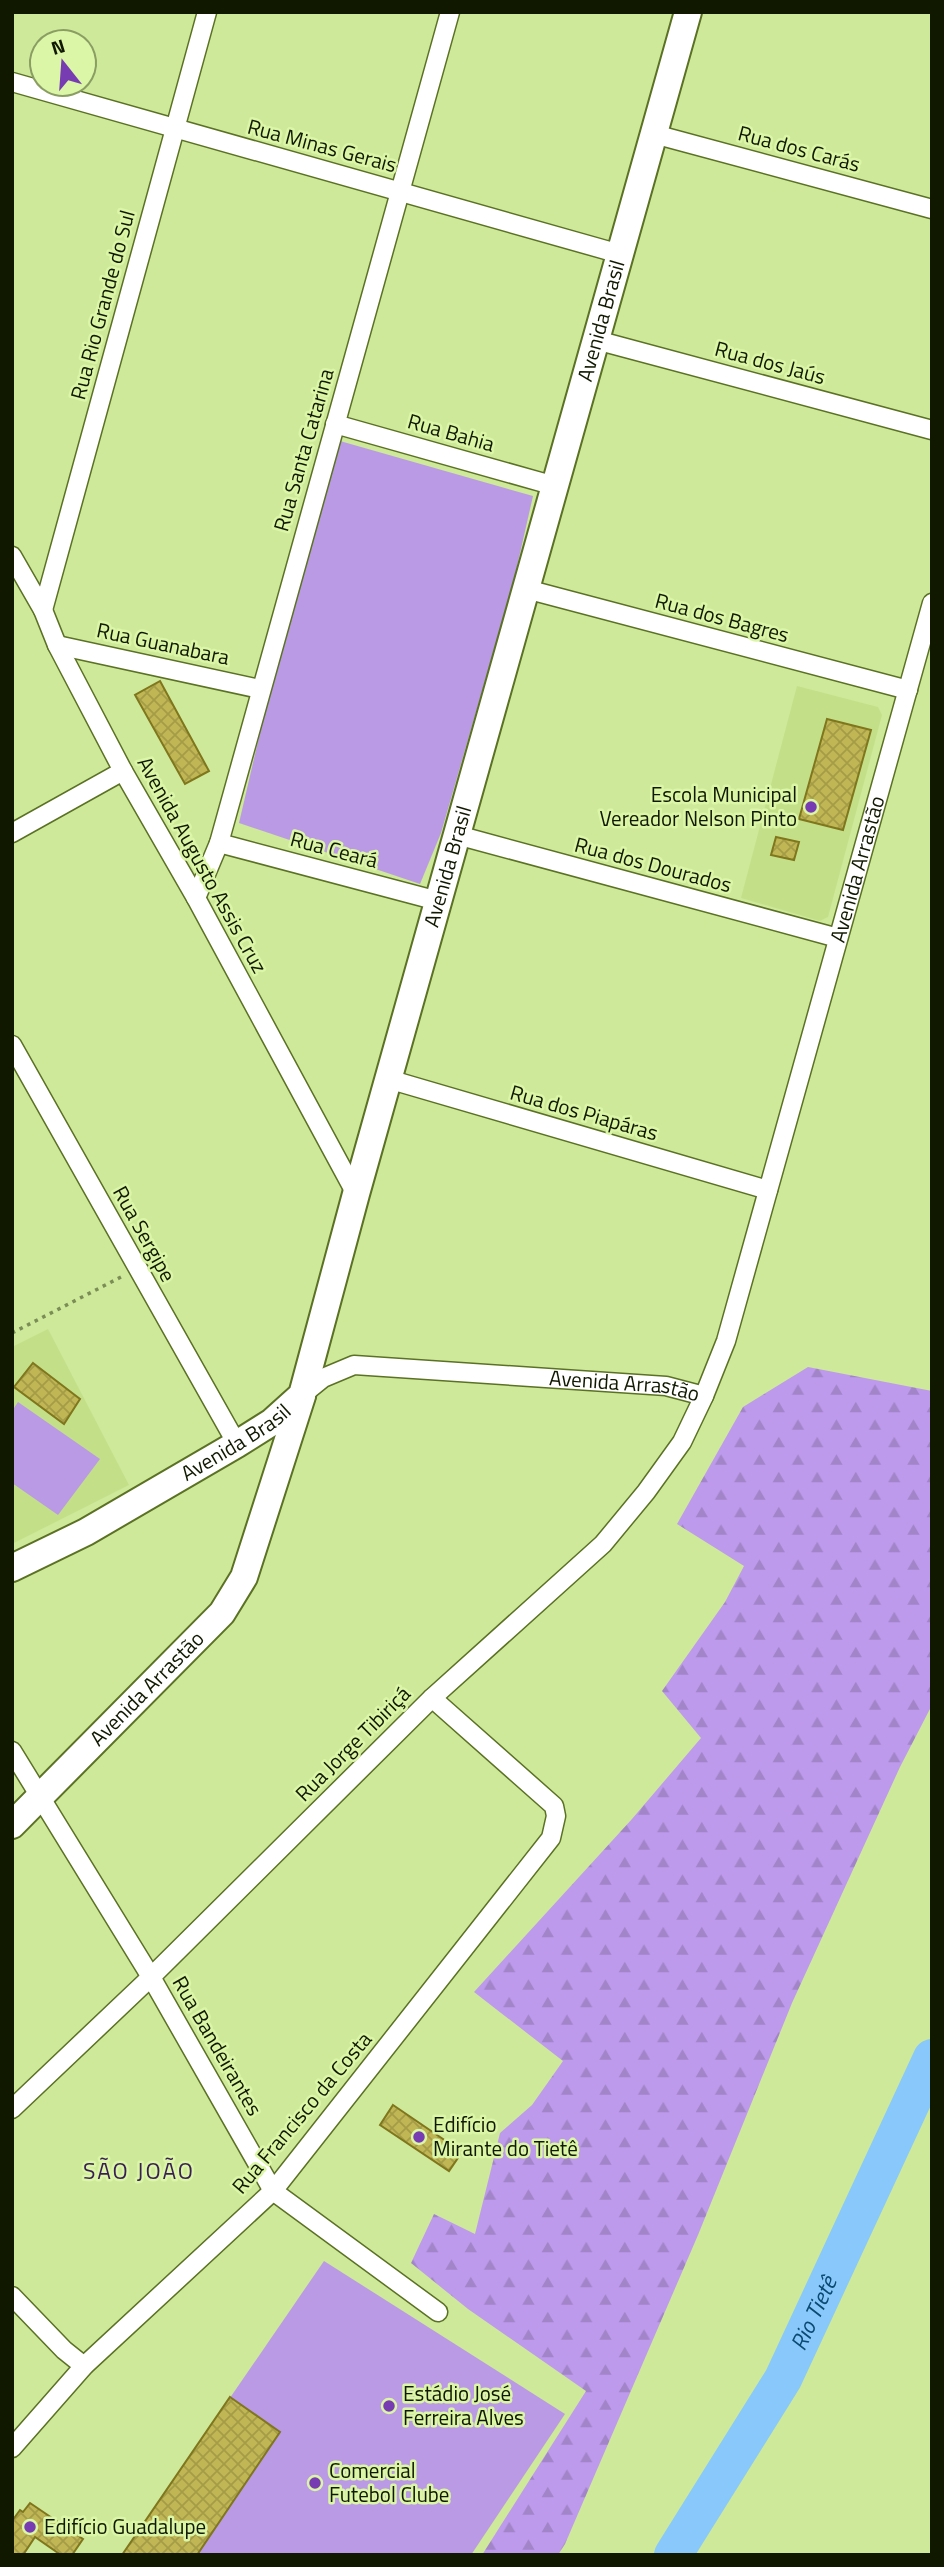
<svg xmlns="http://www.w3.org/2000/svg" width="944" height="2567" viewBox="0 0 944 2567" font-family="'Titillium Web',sans-serif">
<style>
.built{fill:#c3e089}
.forest{fill:url(#forest-firs)}
.green{fill:#ba9ae5}
.lines{fill:none;stroke-linecap:round;stroke-linejoin:round}
.river{stroke:#89c8fa;stroke-width:38}
.building{fill:url(#building-cross-hatch);stroke:#7f761d;stroke-width:2}
.street-casing{stroke:#5b7124;stroke-width:21}
.secondary-casing{stroke:#5b7124;stroke-width:30}
.path{stroke:#7a8d56;stroke-width:3.5;stroke-dasharray:3.5 5;stroke-linecap:butt}
.street{stroke:#fff;stroke-width:18}
.secondary{stroke:#fff;stroke-width:26}
.poi-dot{fill:#783cb2;stroke:#dbf6a6;stroke-width:2.5}
.labels{text-anchor:middle;stroke-width:5;stroke-linejoin:round;paint-order:stroke}
.street-label{font-size:21px;fill:#101900;stroke:#dbf6a6}
.poi-label{font-size:21px;fill:#101900;stroke:#dbf6a6;text-anchor:start}
.neighbourhood-label{font-size:23px;letter-spacing:2px;fill:#391d55;stroke:#dbf6a6}
.water-label{font-size:23px;font-style:italic;fill:#0b4a72;stroke:#dbf6a6}
</style>
<defs>
<pattern id="forest-firs" width="22" height="20" patternUnits="userSpaceOnUse" patternTransform="scale(1.75)"><rect width="22" height="20" fill="#be9aec"/><path d="M5 1l3.5 6h-7zM16 11l3.5 6h-7z" fill="#a284c9"/></pattern>
<pattern id="building-cross-hatch" width="8" height="8" patternUnits="userSpaceOnUse" patternTransform="scale(1.75)"><rect width="8" height="8" fill="#c0b654"/><path d="M0 0l8 8M0 8l8-8" fill="none" stroke="#a49c47"/></pattern>
</defs>
<rect width="100%" height="100%" fill="#cee99a"/>
<g class="built">
<polygon points="797,686 878,707 882,715 828,917 820,921 741,898"/>
<polygon points="48,1329 129,1485 12,1544 12,1347"/>
</g>
<polygon class="forest" points="808,1367 932,1391 932,1705 900,1767 792,2003 698,2235 565,2544 558,2555 482,2555 586,2391 468,2309 411,2263 434,2214 475,2234 500,2133 532,2105 563,2061 474,1992 632,1819 701,1738 662,1691 725,1602 744,1566 677,1524 743,1407"/>
<g class="green">
<polygon points="340,441 533,496 513,584 441,833 420,884 239,823 270,690"/>
<polygon points="18,1402 100,1459 58,1515 12,1483 12,1411"/>
<polygon points="324,2261 565,2414 471,2555 122,2555"/>
</g>
<g class="lines">
<path class="river" id="s1" d="M673,2555L783,2379L932,2058"/>
</g>
<g class="building">
<polygon points="160,681 209,771 185,784 135,695"/>
<polygon points="827,719 871,730 843,830 799,819"/>
<polygon points="776,837 799,842 794,860 771,855"/>
<polygon points="33,1363 80,1399 64,1424 14,1387"/>
<polygon points="393,2105 462,2152 449,2171 380,2125"/>
<polygon points="230,2397 280,2432 197,2555 122,2555"/>
<polygon points="30,2503 83,2539 72,2555 61,2555 35,2537 23,2555 12,2555 12,2521 20,2510 23,2512"/>
</g>
<g class="lines">
<defs>
<g id="street">
<polyline points="12,82 620,254"/>
<polyline points="654,134 932,209"/>
<polyline points="596,340 932,430"/>
<polyline points="335,424 555,486"/>
<polyline points="12,556 43,610 57,645 123,771 196,898 356,1194"/>
<polyline points="526,589 908,690"/>
<polyline points="43,610 207,12"/>
<polyline points="57,645 260,689"/>
<polyline points="12,833 123,771"/>
<polyline points="457,835 838,938"/>
<polyline points="219,843 438,901"/>
<polyline points="196,898 219,843 450,12"/>
<polyline points="12,1045 237,1444"/>
<polyline points="388,1079 768,1190"/>
<path id="s2" d="M302,1395L323,1378L354,1365L666,1386L704,1396"/>
<polyline points="12,1751 151,1977 273,2191 438,2312"/>
<path id="s3" d="M12,2109L151,1977L432,1698L603,1544L646,1492L682,1442L704,1396L726,1341L932,603"/>
<polyline points="12,2296 64,2350 84,2366"/>
<polyline points="12,2448 84,2366 273,2191 551,1838 556,1816 554,1806 432,1698"/>
</g>
<g id="secondary">
<path id="s4" d="M12,1568L86,1532L237,1444L272,1422L302,1395L356,1194L688,12"/>
<path id="s5" d="M12,1825L222,1613L244,1577L302,1396"/>
</g>
</defs>
<use href="#street" class="street-casing"/>
<use href="#secondary" class="secondary-casing"/>
<polyline class="path" points="12,1333 123,1276"/>
<use href="#street" class="street"/>
<use href="#secondary" class="secondary"/>
</g>
<g class="poi-dot">
<circle cx="811" cy="807" r="7"/>
<circle cx="419" cy="2137" r="7"/>
<circle cx="389" cy="2406" r="7"/>
<circle cx="315" cy="2483" r="7"/>
<circle cx="30" cy="2527" r="7"/>
</g>
<g class="labels">
<g class="street-label">
<text transform="translate(322 146) rotate(15)" y="7">Rua Minas Gerais</text>
<text transform="translate(799 149) rotate(15)" y="7">Rua dos Carás</text>
<text transform="translate(103 305) rotate(-75)" y="7">Rua Rio Grande do Sul</text>
<text dy="7" stroke="none"><textPath href="#s4" startOffset="1454">Avenida Brasil</textPath></text>
<text transform="translate(770 363) rotate(15)" y="7">Rua dos Jaús</text>
<text transform="translate(451 433) rotate(16)" y="7">Rua Bahia</text>
<text transform="translate(304 450) rotate(-74)" y="7">Rua Santa Catarina</text>
<text transform="translate(722 618) rotate(15)" y="7">Rua dos Bagres</text>
<text transform="translate(163 644) rotate(12)" y="7">Rua Guanabara</text>
<text transform="translate(334 850) rotate(15)" y="7">Rua Ceará</text>
<text transform="translate(202 865) rotate(61)" y="7">Avenida Augusto Assis Cruz</text>
<text transform="translate(653 865) rotate(15)" y="7">Rua dos Dourados</text>
<text dy="7" stroke="none"><textPath href="#s4" startOffset="887">Avenida Brasil</textPath></text>
<text dy="7" stroke="none"><textPath href="#s3" startOffset="1547">Avenida Arrastão</textPath></text>
<text transform="translate(584 1113) rotate(16)" y="7">Rua dos Piapáras</text>
<text transform="translate(144 1234) rotate(61)" y="7">Rua Sergipe</text>
<text dy="7" stroke="none"><textPath href="#s2" startOffset="332">Avenida Arrastão</textPath></text>
<text dy="7" stroke="none"><textPath href="#s4" startOffset="257">Avenida Brasil</textPath></text>
<text dy="7" stroke="none"><textPath href="#s5" startOffset="192">Avenida Arrastão</textPath></text>
<text transform="translate(353 1744) rotate(-45)" y="7">Rua Jorge Tibiriçá</text>
<text transform="translate(217 2046) rotate(60)" y="7">Rua Bandeirantes</text>
<text transform="translate(302 2113) rotate(-50)" y="7">Rua Francisco da Costa</text>
</g>
<g class="poi-label">
<text x="797" y="802" text-anchor="end">Escola Municipal<tspan x="797" dy="24">Vereador Nelson Pinto</tspan></text>
<text x="433" y="2132">Edifício<tspan x="433" dy="24">Mirante do Tietê</tspan></text>
<text x="403" y="2401">Estádio José<tspan x="403" dy="24">Ferreira Alves</tspan></text>
<text x="329" y="2478">Comercial<tspan x="329" dy="24">Futebol Clube</tspan></text>
<text x="44" y="2534">Edifício Guadalupe</text>
</g>
<g class="neighbourhood-label">
<text x="139" y="2179">SÃO JOÃO</text>
</g>
<g class="water-label">
<text dy="8" stroke="none"><textPath href="#s1" startOffset="280">Rio Tietê</textPath></text>
</g>
</g>
<rect width="944" height="2567" fill="none" stroke="#101900" stroke-width="28"/>
<g transform="translate(63 63) rotate(343)"><circle r="33" fill="#dbf6a6" stroke="#8a9e64" stroke-width="2"/>
<path d="M0-5L12 26L0 18L-12 26Z" fill="#783cb2"/>
<text y="-10" font-size="19" font-weight="bold" text-anchor="middle" fill="#101900">N</text>
</g>
</svg>
